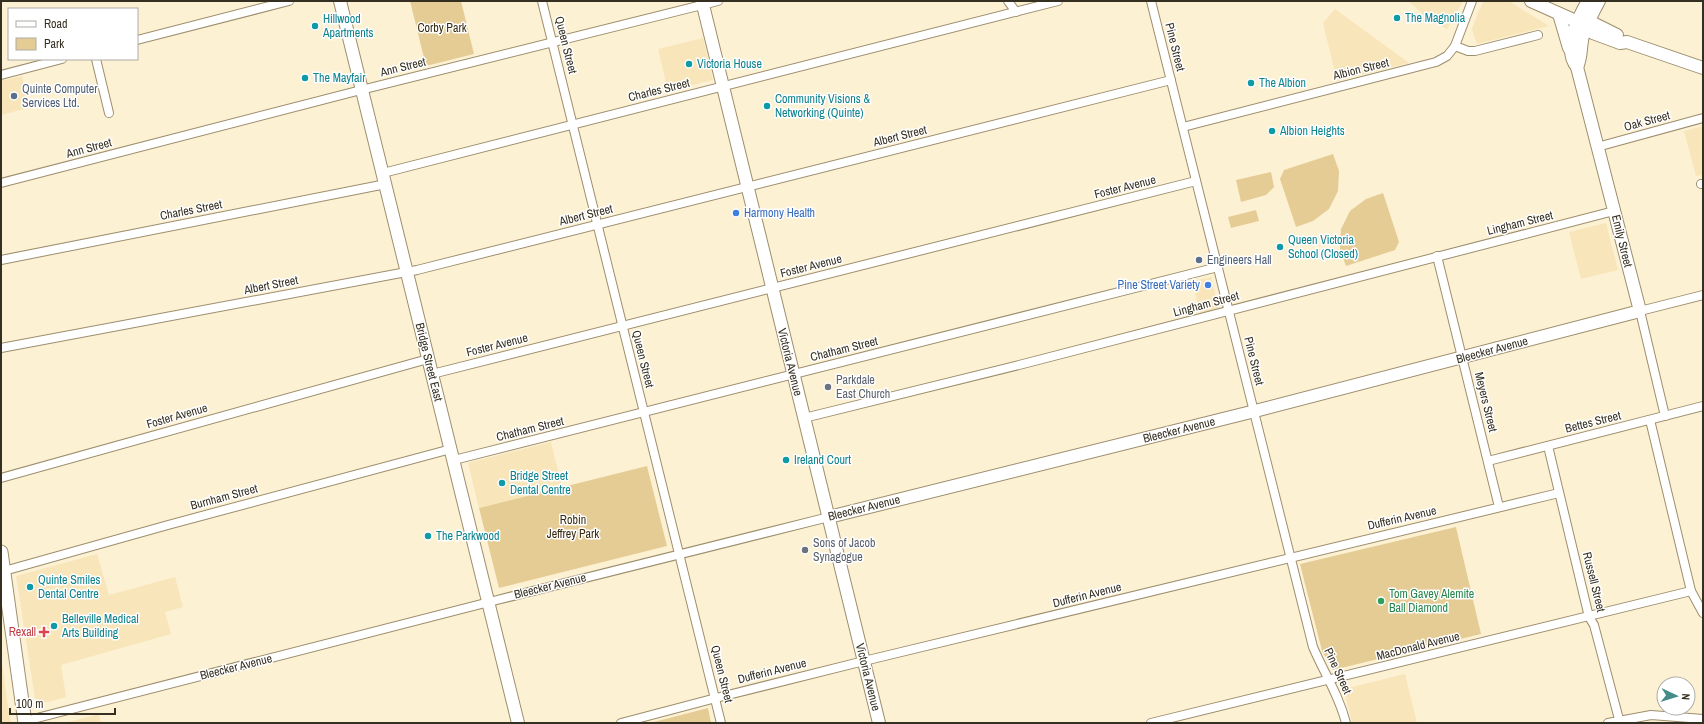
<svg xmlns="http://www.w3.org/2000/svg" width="1704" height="724" viewBox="0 0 1704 724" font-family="'Archivo Narrow',sans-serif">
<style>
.built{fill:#f8e5ba}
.green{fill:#e5cc94}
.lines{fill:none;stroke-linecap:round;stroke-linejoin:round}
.street-casing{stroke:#9d8e6d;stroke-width:10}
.secondary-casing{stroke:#9d8e6d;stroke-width:14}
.primary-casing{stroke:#9d8e6d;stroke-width:15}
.street{stroke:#fff;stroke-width:8}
.secondary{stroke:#fff;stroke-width:12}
.primary{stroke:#fff;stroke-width:13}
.culture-dot{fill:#0f9aa8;stroke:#fff;stroke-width:1.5}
.service-dot{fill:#5c6f8a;stroke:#fff;stroke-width:1.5}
.shop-dot{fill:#3f7fe0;stroke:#fff;stroke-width:1.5}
.worship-dot{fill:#6b7280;stroke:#fff;stroke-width:1.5}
.leisure-dot{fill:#2e9e5b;stroke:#fff;stroke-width:1.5}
.health-dot{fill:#e0444e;stroke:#fff;stroke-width:1.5}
.labels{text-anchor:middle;stroke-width:3;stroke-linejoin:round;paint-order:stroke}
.culture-label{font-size:12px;fill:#0d838f;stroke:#fff;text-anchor:start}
.park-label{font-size:12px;fill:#362a0f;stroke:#fff}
.street-label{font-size:12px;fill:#352f21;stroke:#fff}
.service-label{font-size:12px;fill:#4e5e75;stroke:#fff;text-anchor:start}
.shop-label{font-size:12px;fill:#366cbe;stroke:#fff;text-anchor:start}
.worship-label{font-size:12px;fill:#5b616d;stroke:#fff;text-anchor:start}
.leisure-label{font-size:12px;fill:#27864d;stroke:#fff;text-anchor:start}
.health-label{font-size:12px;fill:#be3a42;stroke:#fff;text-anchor:end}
</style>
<rect width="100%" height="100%" fill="#fdf1d4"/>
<g class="built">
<polygon points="1408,1 1463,1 1447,29 1430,20"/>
<polygon points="1484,1 1509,1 1549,26 1477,44 1472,29 1479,10"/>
<polygon points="1335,9 1409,63 1337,81 1323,23"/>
<polygon points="703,38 713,80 668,91 658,49"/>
<polygon points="22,76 28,108 1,115 1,81"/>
<polygon points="1703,126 1703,175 1696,176 1684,131"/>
<polygon points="1606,223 1618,270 1581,279 1569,232"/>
<polygon points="1211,277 1219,308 1200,313 1192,281"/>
<polygon points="551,442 562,487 479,508 468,463"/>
<polygon points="97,554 109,595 175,577 183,607 165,612 171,634 61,665 66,697 36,705 16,576"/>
<polygon points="1,656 8,707 11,723 1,723"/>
<polygon points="1405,674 1417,723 1352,723 1344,689"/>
<polygon points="99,714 101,723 65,723"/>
</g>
<g class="green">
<polygon points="410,1 461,1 474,54 426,66"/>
<polygon points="1333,154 1339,171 1338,191 1329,209 1313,221 1296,227 1280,179 1284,170"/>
<polygon points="1271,172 1274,187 1266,195 1241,202 1236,180"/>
<polygon points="1383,193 1399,242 1395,250 1346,266 1340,249 1341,229 1350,211 1366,199"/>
<polygon points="1256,210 1259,221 1231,228 1228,217"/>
<polygon points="647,466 667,546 499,588 479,508"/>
<polygon points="1456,527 1481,634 1333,670 1322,651 1300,564"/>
<polygon points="708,708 711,723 650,723"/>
</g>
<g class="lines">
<defs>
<g id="street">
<polyline points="542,1 721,723"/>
<polyline points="1008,1 1016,12"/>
<path d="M1151,1L1313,647C1324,673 1339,695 1346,723"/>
<polyline points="137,40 289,1"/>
<polyline points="1455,46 1468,51 1475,51 1538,35"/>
<polyline points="96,59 109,113"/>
<polyline points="1,75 62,59"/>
<polyline points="1183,127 1436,62 1447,56 1455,46 1472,1"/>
<polyline points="1597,147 1703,118"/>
<polyline points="383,173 1058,1"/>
<polyline points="1,183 361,90 718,1"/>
<polyline points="1701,184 1703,184"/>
<polyline points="1437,256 1499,507"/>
<polyline points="1,260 386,184"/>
<polyline points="1,348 417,270 1171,80"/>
<polyline points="432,374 1196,181"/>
<polyline points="1665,416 1640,311 1703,295"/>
<polyline points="804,418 1019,365 1614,211"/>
<polyline points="1650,420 1691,591 1703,613"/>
<polyline points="1548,446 1589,617 1594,625 1620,723"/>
<polyline points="454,460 1218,267"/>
<polyline points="1488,461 1703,406"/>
<polyline points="1,478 428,359"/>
<polyline points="4,571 168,525 451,449"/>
<polyline points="25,721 497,600 829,517"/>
<polyline points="621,723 716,698 864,661 1559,493"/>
<polyline points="1151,723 1691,591"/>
<polyline points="1608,723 1651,715 1703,719"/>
</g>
<g id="secondary">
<polyline points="340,1 518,723"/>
<polyline points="702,1 879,723"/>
<polyline points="1531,1 1587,26 1593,33 1620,43 1627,42 1703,68"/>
<polyline points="1559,14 1569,48"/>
<polyline points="1587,26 1595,24 1617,35"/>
<path d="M1577,67C1582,57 1580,47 1583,36C1587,24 1593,12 1599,1"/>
<path d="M829,517L1259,410L1640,311L1577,67C1562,49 1578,18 1588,1"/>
</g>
<polyline id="primary" points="1,552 25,723"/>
</defs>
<use href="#street" class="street-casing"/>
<use href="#secondary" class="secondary-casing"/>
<use href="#primary" class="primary-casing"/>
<use href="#street" class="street"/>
<use href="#secondary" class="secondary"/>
<use href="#primary" class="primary"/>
</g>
<g class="culture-dot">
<circle cx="1397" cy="18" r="4"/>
<circle cx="315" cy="26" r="4"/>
<circle cx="689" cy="64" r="4"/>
<circle cx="305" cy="78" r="4"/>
<circle cx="1251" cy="83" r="4"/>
<circle cx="767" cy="106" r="4"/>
<circle cx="1272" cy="131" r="4"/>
<circle cx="1280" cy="247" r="4"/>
<circle cx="786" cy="460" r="4"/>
<circle cx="502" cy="483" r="4"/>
<circle cx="428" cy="536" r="4"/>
<circle cx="30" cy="587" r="4"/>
<circle cx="54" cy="626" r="4"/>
</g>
<g class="service-dot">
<circle cx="14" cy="96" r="4"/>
<circle cx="1199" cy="260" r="4"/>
</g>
<g class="shop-dot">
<circle cx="736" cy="213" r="4"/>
<circle cx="1208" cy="285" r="4"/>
</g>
<g class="worship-dot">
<circle cx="828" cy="387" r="4"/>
<circle cx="805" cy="550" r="4"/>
</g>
<circle class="leisure-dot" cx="1381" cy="601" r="4"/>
<path class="health-dot" d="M42 626h4v4h4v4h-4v4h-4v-4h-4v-4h4z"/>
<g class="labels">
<g class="culture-label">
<text x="1405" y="22">The Magnolia</text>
<text x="323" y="23">Hillwood<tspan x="323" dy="14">Apartments</tspan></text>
<text x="697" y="68">Victoria House</text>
<text x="313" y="82">The Mayfair</text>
<text x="1259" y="87">The Albion</text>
<text x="775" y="103">Community Visions &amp;<tspan x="775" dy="14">Networking (Quinte)</tspan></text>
<text x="1280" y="135">Albion Heights</text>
<text x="1288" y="244">Queen Victoria<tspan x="1288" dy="14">School (Closed)</tspan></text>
<text x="794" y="464">Ireland Court</text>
<text x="510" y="480">Bridge Street<tspan x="510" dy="14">Dental Centre</tspan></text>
<text x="436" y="540">The Parkwood</text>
<text x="38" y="584">Quinte Smiles<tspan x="38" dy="14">Dental Centre</tspan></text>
<text x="62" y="623">Belleville Medical<tspan x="62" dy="14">Arts Building</tspan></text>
</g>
<g class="park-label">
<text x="442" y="32">Corby Park</text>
<text x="573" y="524">Robin<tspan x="573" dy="14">Jeffrey Park</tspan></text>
</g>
<g class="street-label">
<text transform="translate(566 45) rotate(76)" y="4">Queen Street</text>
<text transform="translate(1175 47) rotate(76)" y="4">Pine Street</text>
<text transform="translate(403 67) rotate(-14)" y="4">Ann Street</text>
<text transform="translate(1361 69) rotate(-14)" y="4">Albion Street</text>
<text transform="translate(659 90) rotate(-14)" y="4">Charles Street</text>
<text transform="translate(1647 121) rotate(-15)" y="4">Oak Street</text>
<text transform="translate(900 136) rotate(-14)" y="4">Albert Street</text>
<text transform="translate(89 148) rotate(-15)" y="4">Ann Street</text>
<text transform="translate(1125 187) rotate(-14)" y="4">Foster Avenue</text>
<text transform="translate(191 210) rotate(-11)" y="4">Charles Street</text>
<text transform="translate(586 215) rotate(-14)" y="4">Albert Street</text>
<text transform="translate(1520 223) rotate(-14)" y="4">Lingham Street</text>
<text transform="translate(1622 241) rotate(76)" y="4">Emily Street</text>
<text transform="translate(811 266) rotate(-14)" y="4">Foster Avenue</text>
<text transform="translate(271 285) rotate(-11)" y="4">Albert Street</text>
<text transform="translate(1206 304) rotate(-15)" y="4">Lingham Street</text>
<text transform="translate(497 345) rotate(-14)" y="4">Foster Avenue</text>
<text transform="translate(844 349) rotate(-14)" y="4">Chatham Street</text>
<text transform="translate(1492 350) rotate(-15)" y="4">Bleecker Avenue</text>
<text transform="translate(643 359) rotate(76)" y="4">Queen Street</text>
<text transform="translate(1254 361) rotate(76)" y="4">Pine Street</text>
<text transform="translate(429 362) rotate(76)" y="4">Bridge Street East</text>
<text transform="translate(790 362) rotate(76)" y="4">Victoria Avenue</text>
<text transform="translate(1486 402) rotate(76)" y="4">Meyers Street</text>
<text transform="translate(177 416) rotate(-16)" y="4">Foster Avenue</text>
<text transform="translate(1593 422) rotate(-14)" y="4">Bettes Street</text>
<text transform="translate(530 429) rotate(-14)" y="4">Chatham Street</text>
<text transform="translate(1179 430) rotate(-14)" y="4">Bleecker Avenue</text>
<text transform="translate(224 497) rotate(-15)" y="4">Burnham Street</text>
<text transform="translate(864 508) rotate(-14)" y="4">Bleecker Avenue</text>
<text transform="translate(1402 518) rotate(-13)" y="4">Dufferin Avenue</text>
<text transform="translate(1594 582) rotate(76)" y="4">Russell Street</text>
<text transform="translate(550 586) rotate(-14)" y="4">Bleecker Avenue</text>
<text transform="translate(1087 595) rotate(-14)" y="4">Dufferin Avenue</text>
<text transform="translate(1418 646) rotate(-14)" y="4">MacDonald Avenue</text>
<text transform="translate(236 667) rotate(-14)" y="4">Bleecker Avenue</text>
<text transform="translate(772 671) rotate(-14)" y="4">Dufferin Avenue</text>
<text transform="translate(1338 671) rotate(65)" y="4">Pine Street</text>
<text transform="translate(722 674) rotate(76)" y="4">Queen Street</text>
<text transform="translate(868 677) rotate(76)" y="4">Victoria Avenue</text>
</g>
<g class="service-label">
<text x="22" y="93">Quinte Computer<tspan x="22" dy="14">Services Ltd.</tspan></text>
<text x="1207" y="264">Engineers Hall</text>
</g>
<g class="shop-label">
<text x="744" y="217">Harmony Health</text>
<text x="1200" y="289" text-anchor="end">Pine Street Variety</text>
</g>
<g class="worship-label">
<text x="836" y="384">Parkdale<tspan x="836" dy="14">East Church</tspan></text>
<text x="813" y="547">Sons of Jacob<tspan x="813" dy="14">Synagogue</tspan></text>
</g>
<g class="leisure-label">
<text x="1389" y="598">Tom Gavey Alemite<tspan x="1389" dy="14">Ball Diamond</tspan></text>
</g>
<g class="health-label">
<text x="36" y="636">Rexall</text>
</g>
</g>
<rect width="1704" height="724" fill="none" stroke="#352f21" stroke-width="4"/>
<rect x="8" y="8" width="130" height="52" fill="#ffffff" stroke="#aeaca6"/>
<rect x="16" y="21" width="20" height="6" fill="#ffffff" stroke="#aeaca6"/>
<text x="44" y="28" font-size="12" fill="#352f21">Road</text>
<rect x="16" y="38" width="20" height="12" fill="#e5cc94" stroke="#aeaca6"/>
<text x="44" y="48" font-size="12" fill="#352f21">Park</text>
<g transform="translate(1676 696) rotate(94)"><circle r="19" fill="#ffffff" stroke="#aeaca6"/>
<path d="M0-3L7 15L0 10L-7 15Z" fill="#458c88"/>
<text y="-6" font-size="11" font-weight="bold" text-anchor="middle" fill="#352f21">N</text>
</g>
<path d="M10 708v6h105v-6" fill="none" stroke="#352f21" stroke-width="2"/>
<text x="16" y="708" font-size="12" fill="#352f21" stroke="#ffffff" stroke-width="3" paint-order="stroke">100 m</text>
</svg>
